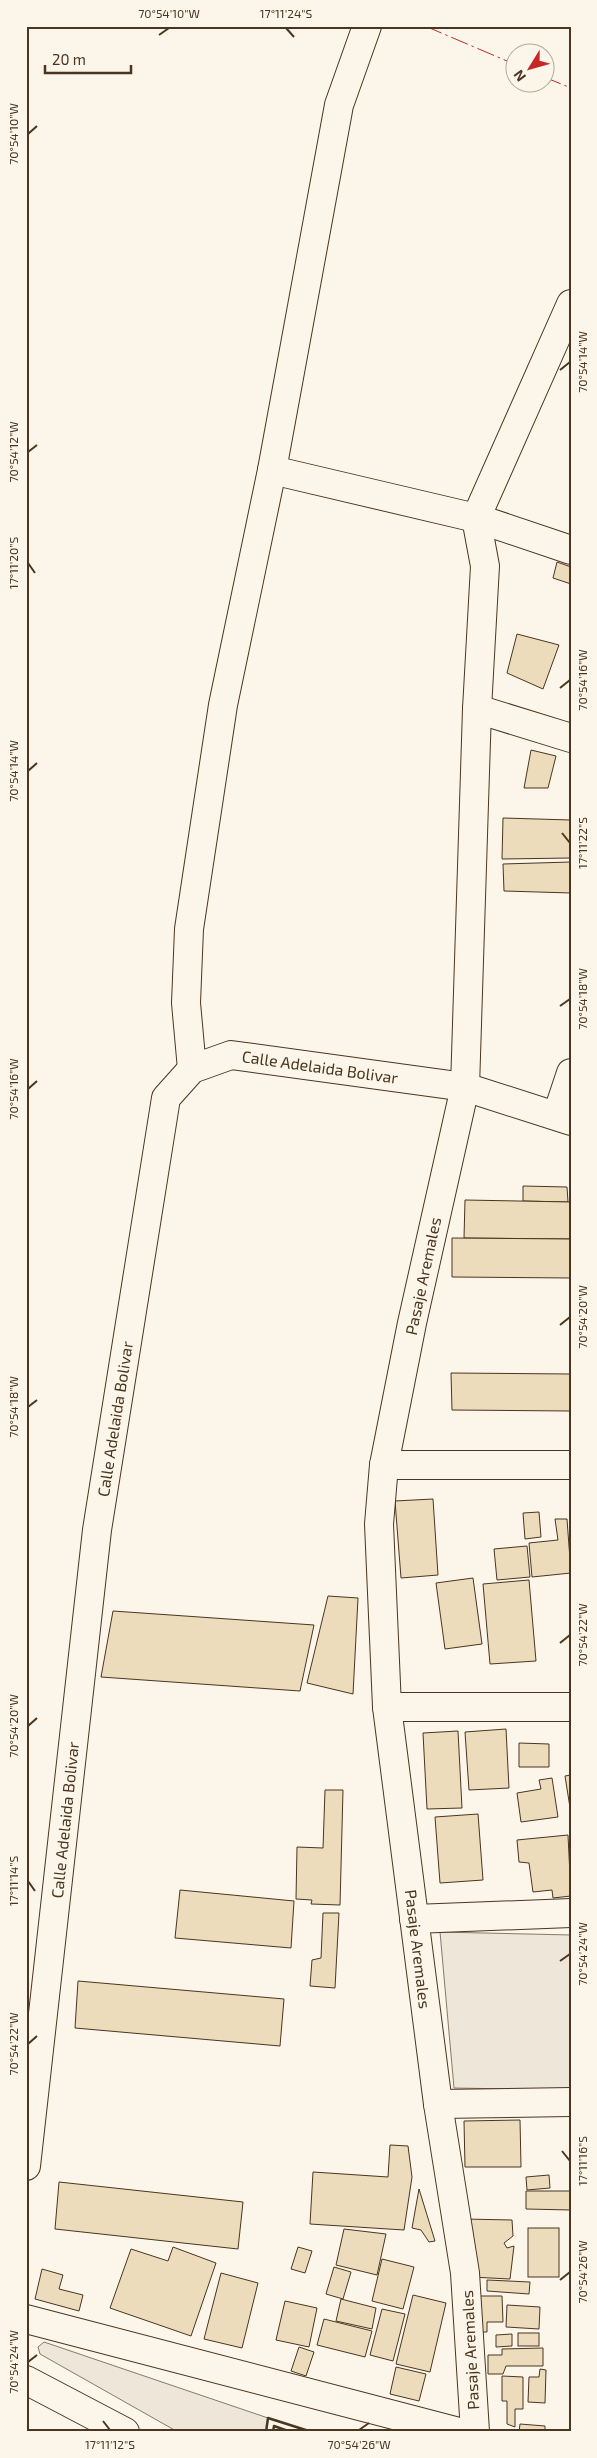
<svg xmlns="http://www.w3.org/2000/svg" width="597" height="2458" viewBox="0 0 597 2458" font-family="'Exo 2',sans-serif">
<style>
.green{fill:#ede6d9;stroke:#887966}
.building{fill:#ecdcbc;stroke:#4a3520}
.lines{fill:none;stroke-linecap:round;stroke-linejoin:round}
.minor-casing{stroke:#4a3520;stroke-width:30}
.major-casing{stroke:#4a3520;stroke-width:30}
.highway-casing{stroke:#4a3520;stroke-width:30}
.minor{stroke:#fbf6e9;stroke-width:28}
.major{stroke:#fbf6e9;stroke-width:28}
.highway{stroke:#fbf6e9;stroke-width:28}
.wall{stroke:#4a3520;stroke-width:2.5}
.power{stroke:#c62828;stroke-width:1;stroke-dasharray:18 4 2.5 4;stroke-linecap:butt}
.ticks{fill:none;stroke:#4a3520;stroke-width:2}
.labels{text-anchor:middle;stroke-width:4;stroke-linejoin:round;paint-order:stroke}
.street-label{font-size:16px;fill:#4a3520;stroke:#fbf6e9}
.neatline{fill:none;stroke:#4a3520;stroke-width:2}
.ticks-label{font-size:12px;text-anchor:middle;fill:#4a3520}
</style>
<rect width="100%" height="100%" fill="#fbf6e9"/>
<g class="green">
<polygon points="440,1932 571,1935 571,2090 454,2088"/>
<polygon points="44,2342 268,2418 266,2432 178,2432 40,2354 38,2347"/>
</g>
<g class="building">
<polygon points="557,562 571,567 571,584 553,578"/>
<polygon points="517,634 559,645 543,689 507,673"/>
<polygon points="531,750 556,756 548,788 524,788"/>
<polygon points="503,818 571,820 571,858 502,859"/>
<polygon points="571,862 571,893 504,891 503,864"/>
<polygon points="523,1186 567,1187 568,1202 523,1201"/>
<polygon points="465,1200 571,1202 571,1239 464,1238"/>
<polygon points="452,1238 571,1239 571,1278 452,1277"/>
<polygon points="451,1373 571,1374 571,1411 452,1410"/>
<polygon points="433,1499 438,1575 401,1578 395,1501"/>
<polygon points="539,1512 541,1537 525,1539 523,1513"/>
<polygon points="555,1519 567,1519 571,1573 532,1577 529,1543 558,1540"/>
<polygon points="527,1546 530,1577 497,1580 494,1549"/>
<polygon points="473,1578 482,1644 445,1649 436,1583"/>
<polygon points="529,1580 536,1661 490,1664 483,1584"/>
<polygon points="328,1596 358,1598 353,1694 307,1683"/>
<polygon points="113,1611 314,1625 300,1691 101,1677"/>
<polygon points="506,1729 509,1788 469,1790 465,1732"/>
<polygon points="458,1731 462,1808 427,1809 423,1733"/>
<polygon points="519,1743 549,1744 549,1767 519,1767"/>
<polygon points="571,1775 571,1814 565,1776"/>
<polygon points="552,1778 558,1817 521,1822 517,1793 541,1789 539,1780"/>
<polygon points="325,1790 343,1790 340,1905 311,1904 312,1900 296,1899 297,1847 323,1848"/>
<polygon points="478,1814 483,1880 440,1883 435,1817"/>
<polygon points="568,1835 571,1896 553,1898 552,1890 533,1892 529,1863 519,1862 517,1840"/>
<polygon points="180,1890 294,1901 291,1948 175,1938"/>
<polygon points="323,1913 339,1913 335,1988 310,1986 312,1960 321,1958"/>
<polygon points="78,1981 284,1999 280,2046 75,2028"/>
<polygon points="520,2120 521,2167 465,2167 464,2121"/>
<polygon points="390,2145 408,2146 412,2177 404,2230 310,2224 313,2172 388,2177"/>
<polygon points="549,2175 550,2188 527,2190 526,2177"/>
<polygon points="59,2182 243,2202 238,2249 55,2229"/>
<polygon points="419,2189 435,2241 429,2242 421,2230 412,2228"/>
<polygon points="526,2191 571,2191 571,2210 526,2209"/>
<polygon points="464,2219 512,2220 513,2236 504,2243 507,2248 514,2246 510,2279 471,2277"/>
<rect x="528" y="2228" width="31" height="49"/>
<polygon points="344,2229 386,2234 377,2275 336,2265"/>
<polygon points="173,2247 216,2263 191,2336 110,2308 131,2249 168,2261"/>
<polygon points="298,2247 312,2251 305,2273 291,2269"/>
<polygon points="382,2259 414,2267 403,2309 372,2301"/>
<polygon points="334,2267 351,2272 343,2299 326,2294"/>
<polygon points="42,2269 63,2275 59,2289 83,2295 79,2311 35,2299"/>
<polygon points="221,2273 258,2283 242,2348 204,2339"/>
<polygon points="487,2280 530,2282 529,2294 487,2291"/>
<polygon points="413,2295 446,2303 430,2372 396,2364"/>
<polygon points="477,2296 502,2296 503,2322 487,2322 487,2332 477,2332"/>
<polygon points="341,2299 376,2308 372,2329 336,2321"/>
<polygon points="285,2301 317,2308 309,2347 276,2340"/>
<polygon points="507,2305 540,2307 539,2329 506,2327"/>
<polygon points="382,2309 405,2314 393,2361 370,2355"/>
<polygon points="324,2319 372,2331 365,2357 317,2345"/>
<rect x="518" y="2333" width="21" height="13"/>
<polygon points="512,2334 512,2346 496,2347 496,2335"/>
<polygon points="299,2347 314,2352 306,2376 291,2371"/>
<polygon points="543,2348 543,2366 506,2366 503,2374 488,2374 488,2355 502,2355 502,2349"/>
<polygon points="396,2367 426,2374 419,2401 390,2394"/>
<polygon points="540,2369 546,2370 545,2403 528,2402 529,2377 539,2377"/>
<polygon points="502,2376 523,2377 523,2409 515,2409 515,2427 507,2424 507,2401 502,2401"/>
<polygon points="520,2424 545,2426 545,2432 519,2432"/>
</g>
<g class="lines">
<defs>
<g id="minor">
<polyline points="272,470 476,518 571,550"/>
<polyline points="477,709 571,738"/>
<polyline points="192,1069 186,1003 189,929 223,705 272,470 339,105 367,26"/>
<polyline points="557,1115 571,1073"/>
<polyline points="384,1465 571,1465"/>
<polyline points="387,1707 571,1707"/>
<polyline points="414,1919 571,1913"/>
<polyline points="438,2104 571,2102"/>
<polyline points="26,2319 459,2432"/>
<polyline points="475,2432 465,2273 438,2104 387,1707 379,1524 384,1465 412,1323 465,1087 477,709 485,566 476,518 571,304"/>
</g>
<polyline id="major" points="26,2166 97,1530 166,1098 192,1069 231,1055 465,1087 571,1121"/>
<polyline id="highway" points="26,2380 125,2432"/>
</defs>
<use href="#minor" class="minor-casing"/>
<use href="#major" class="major-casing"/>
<use href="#highway" class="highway-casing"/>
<use href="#minor" class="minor"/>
<use href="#major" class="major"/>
<use href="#highway" class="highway"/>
<g class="wall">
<polyline points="266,2432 268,2418 312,2432"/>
<polyline points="273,2432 274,2426 291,2432"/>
</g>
<g class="power">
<polyline points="425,26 514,64"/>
<polyline points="544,77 571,88"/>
</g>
</g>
<path class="ticks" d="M286,28L294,37M159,35L169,28M28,134L37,126M560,370L570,362M28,452L37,445M28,563L35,573M560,688L570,680M28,771L37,763M562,833L570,843M560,1006L570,999M28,1089L37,1081M560,1325L570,1317M28,1407L37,1400M560,1643L570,1635M28,1726L37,1718M28,1881L35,1891M560,1961L570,1954M28,2044L37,2036M562,2151L570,2161M560,2280L570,2272M28,2362L37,2355M103,2421L110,2430M359,2430L369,2423"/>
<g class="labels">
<g class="street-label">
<text transform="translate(320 1067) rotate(8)" y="6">Calle Adelaida Bolivar</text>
<text transform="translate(423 1276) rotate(-78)" y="6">Pasaje Aremales</text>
<text transform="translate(115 1419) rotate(-81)" y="6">Calle Adelaida Bolivar</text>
<text transform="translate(65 1820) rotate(-84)" y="6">Calle Adelaida Bolivar</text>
<text transform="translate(418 1949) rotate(83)" y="6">Pasaje Aremales</text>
<text transform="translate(470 2350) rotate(-93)" y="6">Pasaje Aremales</text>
</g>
</g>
<rect width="597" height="2458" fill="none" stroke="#fbf6e9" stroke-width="55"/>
<g transform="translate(530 68) rotate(233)"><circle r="24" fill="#fbf6e9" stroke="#b4a999"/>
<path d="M0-4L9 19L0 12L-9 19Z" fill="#c62828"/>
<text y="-8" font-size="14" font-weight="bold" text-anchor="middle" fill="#4a3520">N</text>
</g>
<path d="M45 65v8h86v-8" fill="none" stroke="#4a3520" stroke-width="2.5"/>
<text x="52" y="65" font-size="15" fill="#4a3520" stroke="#fbf6e9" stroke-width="4" paint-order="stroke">20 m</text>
<rect x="28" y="28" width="542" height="2402" class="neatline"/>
<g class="ticks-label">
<text x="169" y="18">70°54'10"W</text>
<text x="286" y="18">17°11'24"S</text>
<text transform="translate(14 134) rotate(-90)" y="4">70°54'10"W</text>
<text transform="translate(583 362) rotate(-90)" y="4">70°54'14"W</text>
<text transform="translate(14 452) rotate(-90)" y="4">70°54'12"W</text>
<text transform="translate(14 563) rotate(-90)" y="4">17°11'20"S</text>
<text transform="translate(583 680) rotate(-90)" y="4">70°54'16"W</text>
<text transform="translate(14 771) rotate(-90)" y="4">70°54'14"W</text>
<text transform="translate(583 843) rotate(-90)" y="4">17°11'22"S</text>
<text transform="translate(583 999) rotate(-90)" y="4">70°54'18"W</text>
<text transform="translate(14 1089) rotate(-90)" y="4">70°54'16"W</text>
<text transform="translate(583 1317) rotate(-90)" y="4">70°54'20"W</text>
<text transform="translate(14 1407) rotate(-90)" y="4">70°54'18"W</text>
<text transform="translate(583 1635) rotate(-90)" y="4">70°54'22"W</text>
<text transform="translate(14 1726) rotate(-90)" y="4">70°54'20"W</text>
<text transform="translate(14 1881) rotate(-90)" y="4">17°11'14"S</text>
<text transform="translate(583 1954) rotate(-90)" y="4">70°54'24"W</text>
<text transform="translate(14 2044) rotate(-90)" y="4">70°54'22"W</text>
<text transform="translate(583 2161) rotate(-90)" y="4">17°11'16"S</text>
<text transform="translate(583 2272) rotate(-90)" y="4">70°54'26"W</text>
<text transform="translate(14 2362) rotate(-90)" y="4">70°54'24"W</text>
<text x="110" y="2449">17°11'12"S</text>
<text x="359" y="2449">70°54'26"W</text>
</g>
</svg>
